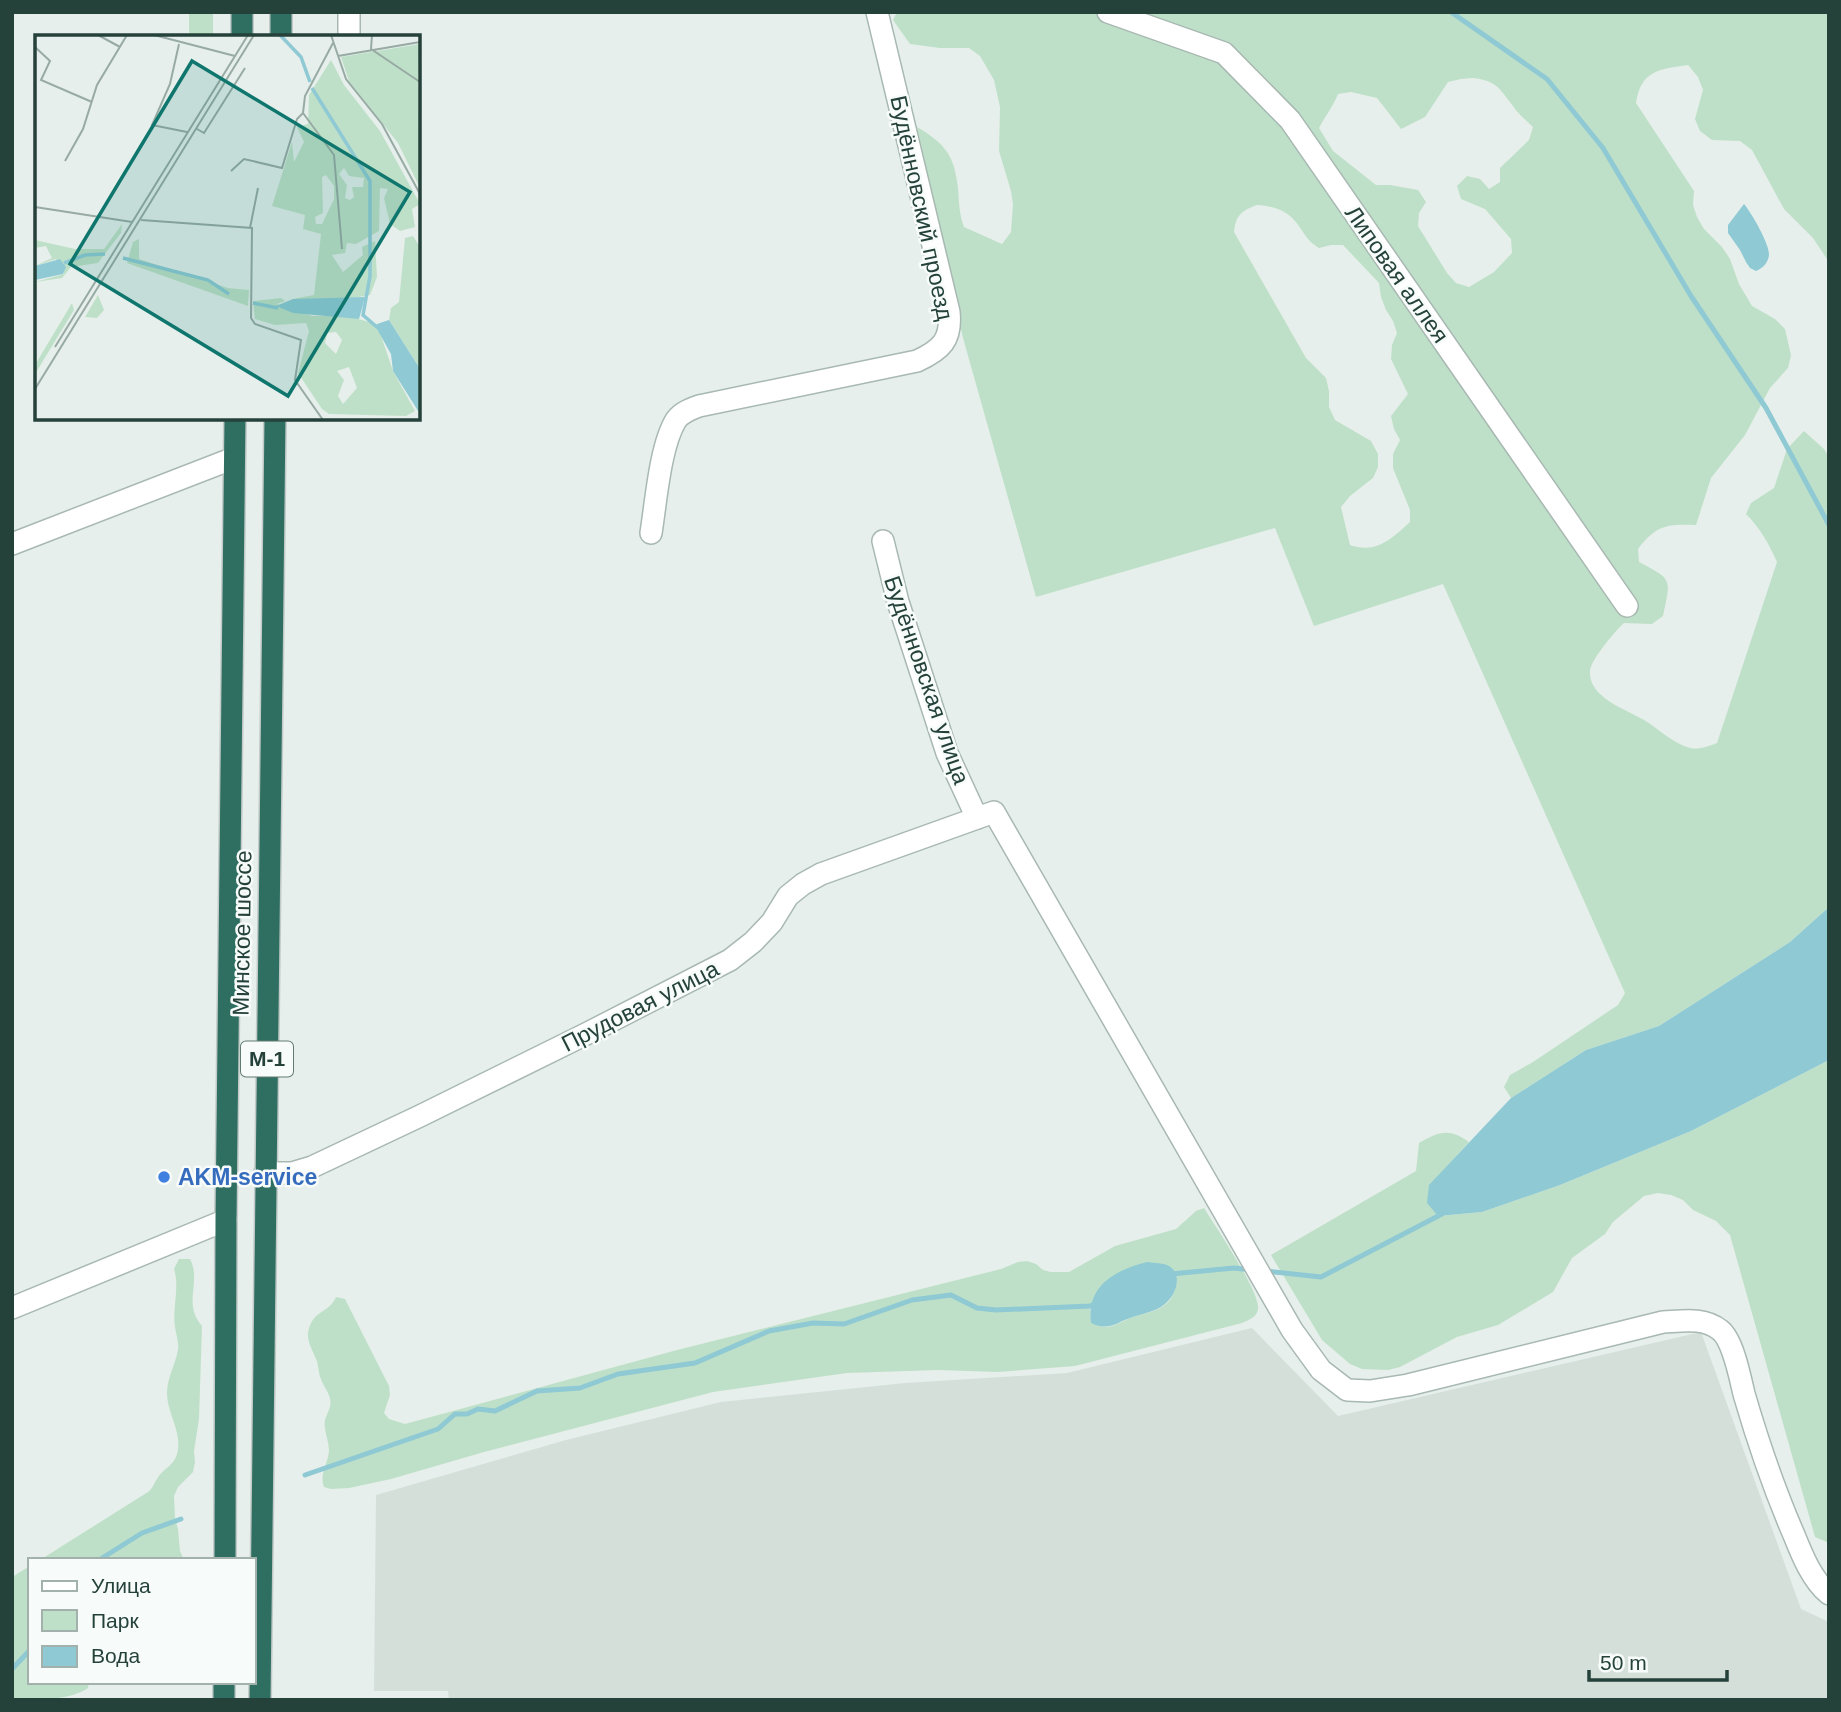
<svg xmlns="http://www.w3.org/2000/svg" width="1841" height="1712" viewBox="0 0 1841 1712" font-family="Arial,sans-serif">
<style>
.built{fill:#d4dfda}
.green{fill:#bfe0c8;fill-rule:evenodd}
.water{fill:#8ec9d4}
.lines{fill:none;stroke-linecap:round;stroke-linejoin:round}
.stream{stroke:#8ec9d4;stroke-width:5}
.minor-casing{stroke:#a8b8b2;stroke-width:24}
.highway-casing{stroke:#c2cac8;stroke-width:24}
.minor{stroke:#fff;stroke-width:21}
.highway{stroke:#2f6f62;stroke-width:21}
.shop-dot{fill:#3f7fe0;stroke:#f7fbf9;stroke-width:2.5}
.labels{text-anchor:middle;stroke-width:5;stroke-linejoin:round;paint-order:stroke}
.shield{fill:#f7fbf9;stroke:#637a73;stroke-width:2}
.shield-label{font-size:21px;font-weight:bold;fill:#24423a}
.street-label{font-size:23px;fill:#24423a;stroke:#f7fbf9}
.shop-label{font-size:23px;font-weight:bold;fill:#366cbe;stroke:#f7fbf9;text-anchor:start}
.inset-river{fill:none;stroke:#8ec9d4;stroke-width:3.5}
.inset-road{fill:none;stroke:#98aaa4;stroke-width:2}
.view{fill:#0f766e;fill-opacity:0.15;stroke:#0f766e;stroke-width:3.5}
.inset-edge{fill:none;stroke:#24423a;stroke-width:3.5}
</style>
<rect width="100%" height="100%" fill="#e6efeb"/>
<polygon class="built" points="1252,1328 1338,1416 1701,1332 1801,1609 1829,1622 1829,1700 449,1700 448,1691 374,1691 376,1495 566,1440 721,1402 905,1383 1067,1373"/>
<g class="green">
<rect x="189" y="12" width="24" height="25"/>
<path d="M897,12H1829V262L1813,238L1784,209L1752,150L1740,141L1712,140L1700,131L1695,119L1703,90L1698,77L1688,65C1660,69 1641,70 1636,103L1694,191L1693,205L1697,217L1704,229L1722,247L1730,259L1739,284L1752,306L1775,319L1785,329L1791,355L1788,368L1770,388L1745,435L1711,478L1696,525C1668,524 1657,524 1638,549L1639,562C1673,580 1671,578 1663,616L1652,624L1624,623C1615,631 1590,661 1590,671C1588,697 1625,709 1644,720C1659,729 1672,743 1690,748C1699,750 1709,746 1717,743L1777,562C1769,544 1760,528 1746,514L1751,503L1774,488L1787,449L1804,431L1824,449L1829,457V907L1790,942L1659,1026L1586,1050L1511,1098L1504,1087L1510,1075L1533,1062L1618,1005L1625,993L1443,584L1314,626L1275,528L1036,597L963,338L917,127C945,144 954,154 958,188C959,202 959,213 964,227L1002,244L1011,232L1013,204L1011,191L999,151L1000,107L994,80L980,56L969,48H940L910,44L893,20ZM1473,78C1497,81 1499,88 1513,106C1518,114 1526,120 1533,127L1529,140L1500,168V182L1489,189L1480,179L1467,176L1457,186L1461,199L1485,209L1511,239L1512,253L1494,272L1469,287L1456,283L1447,273L1418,226L1419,213L1426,202L1418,190L1390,185H1376L1333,151L1319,128C1325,116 1333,107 1338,94L1351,92L1377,98L1401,129L1425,117L1448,82L1461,79ZM1257,205C1271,206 1284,209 1293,219C1304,230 1304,239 1319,248L1331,245H1343L1379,283L1381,297L1386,310L1393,321L1397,333L1392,345L1391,359L1408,394L1391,416L1394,429L1400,440L1393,454V468L1410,510V522C1391,539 1377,554 1350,545L1341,507L1350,496L1373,478L1378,467V454L1371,441L1335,420L1329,407V391L1326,378L1306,358L1234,232C1236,215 1241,211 1257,205Z"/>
<path d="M1829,1060V1543L1815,1537L1730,1235L1716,1221L1693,1210L1683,1200L1671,1195L1658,1193L1644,1196L1613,1222L1605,1234L1572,1258L1553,1292L1498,1325L1457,1337L1400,1367L1388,1370L1362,1369L1350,1364L1322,1340L1271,1255L1416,1171L1419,1143C1439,1131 1450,1128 1469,1142L1430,1185L1438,1216L1482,1212L1560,1185L1691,1131Z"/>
<path d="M1204,1208C1215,1226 1261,1293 1258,1309C1257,1317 1249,1320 1242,1323L1075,1366L997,1372L938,1370L847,1373L713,1392L484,1452L391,1479L349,1488L331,1489L324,1487C319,1474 328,1464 329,1451C329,1440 323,1429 325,1420C327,1413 332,1406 330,1399C329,1392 323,1386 321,1379C318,1373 319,1365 316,1359C313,1351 307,1342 308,1333C312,1309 329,1314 336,1297L345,1299L389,1386L390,1395L384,1413L389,1419L405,1424L677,1350L1001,1269L1018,1262L1027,1261L1036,1264L1043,1270L1051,1272H1069L1115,1246L1176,1229L1196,1211ZM1177,1280C1176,1287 1174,1295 1169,1301C1158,1313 1142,1313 1128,1319C1121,1322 1115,1326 1107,1327C1101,1327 1096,1325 1091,1323L1090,1306Z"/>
<path d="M179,1259H190C202,1282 182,1303 202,1326L199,1419L194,1451L195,1462L193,1472L178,1487L174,1496L175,1518L178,1529L180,1551L184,1560H40L148,1492C153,1488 153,1485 157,1479C162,1469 174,1466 177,1454C183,1431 166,1413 167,1391C168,1376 176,1363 178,1349C179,1342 176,1335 175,1327C172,1308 180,1287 174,1269Z"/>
<path d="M30,1566V1682H89L88,1688C69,1701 35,1700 12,1700V1577Z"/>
</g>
<g class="water">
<path d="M1744,204C1751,212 1769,243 1769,254C1769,262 1763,268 1756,271L1750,268L1746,262L1740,250L1728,233V225Z"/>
<polygon points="1829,907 1829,1060 1691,1131 1560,1185 1482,1212 1438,1216 1427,1203 1429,1185 1511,1098 1586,1050 1659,1026 1790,942"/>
<path d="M1147,1262C1154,1263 1164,1263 1169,1266C1182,1274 1177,1292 1168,1301C1159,1311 1145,1313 1133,1317C1116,1322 1110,1332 1091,1323C1086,1286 1115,1270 1147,1262Z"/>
</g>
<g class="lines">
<g class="stream">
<polyline points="1451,12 1547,79 1603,148 1691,296 1766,408 1829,525"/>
<polyline points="1265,1271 1321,1277 1442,1214"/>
<polyline points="1171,1274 1234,1268 1252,1270"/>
<polyline points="305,1475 438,1429 455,1414 467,1414 478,1409 495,1411 537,1391 580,1388 618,1374 695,1363 769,1331 813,1323 844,1324 912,1300 951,1295 977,1308 996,1310 1090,1306 1097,1303"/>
<polyline points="99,1560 142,1533 181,1519"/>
<polyline points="12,1669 30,1650"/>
</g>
<defs>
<g id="minor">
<polyline points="1108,12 1224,53 1290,120 1627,606"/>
<polyline points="349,37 349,12"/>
<path d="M651,533C656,502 660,446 676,420C682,412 691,409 699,406L917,361C941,350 952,340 949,312L877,12"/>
<polyline points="883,541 898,602 947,753 977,818"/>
<polyline points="12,544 234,458"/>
<path d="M265,1173H292L312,1167L420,1116L584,1035L730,960L753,942L772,922L788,896L803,884L821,874L994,812L1292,1330L1321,1370L1347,1390L1370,1391L1408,1385L1663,1322C1683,1321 1704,1317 1720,1330C1733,1340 1740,1377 1744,1394C1758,1442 1774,1489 1794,1535C1802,1555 1812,1580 1829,1594"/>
<polyline points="12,1308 226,1220"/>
</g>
<g id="highway">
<polyline points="242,37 242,12"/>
<polyline points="281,37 281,12"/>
<polyline points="225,1560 226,1220 235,418"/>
<polyline points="224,1700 224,1682"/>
<polyline points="260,1700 275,418"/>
</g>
</defs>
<use href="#minor" class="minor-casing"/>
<use href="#highway" class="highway-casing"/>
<use href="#minor" class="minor"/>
<use href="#highway" class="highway"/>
</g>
<circle class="shop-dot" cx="164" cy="1177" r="7"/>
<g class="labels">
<rect class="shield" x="241" y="1041.5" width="52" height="35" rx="5"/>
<g class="shield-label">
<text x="267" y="1066">М-1</text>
</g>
<g class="street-label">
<text transform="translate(922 208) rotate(78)" y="8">Будённовский проезд</text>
<text transform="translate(1397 274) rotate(55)" y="8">Липовая аллея</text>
<text transform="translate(927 680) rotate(71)" y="8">Будённовская улица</text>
<text transform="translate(242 933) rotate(-89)" y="8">Минское шоссе</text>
<text transform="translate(640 1006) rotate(-27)" y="8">Прудовая улица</text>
</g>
<g class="shop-label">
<text x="178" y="1185">AKM-service</text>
</g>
</g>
<g transform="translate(35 35)">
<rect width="385" height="385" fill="#e6efeb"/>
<path d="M385,9L383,39L385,153L363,108L314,46L306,22ZM296,25L309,50L345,96L385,169L377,174L380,192L365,196L355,189L349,163L353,154L345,153L344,196L321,209L312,208L310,218L297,220L308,237L328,220L327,212L340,206L342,242L335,260L302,266L258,264L279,260L286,199L268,194L270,180L237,171L257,107L259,127L269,107L262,92L273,89L274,60ZM309,133L314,141L329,143L328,152H317L319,162L315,165L310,163L312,150L304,139ZM291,140L299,151V164L287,189H281L280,182L288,178L287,142ZM87,189L86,198L63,228L36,232L27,243L0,247L29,239L21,224L0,231L17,223L11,211L0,213V205L40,214H69ZM378,201L385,212V334L354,285L356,273L364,267L370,203ZM104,204V224L193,253L214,255L213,271L92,228L98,207ZM63,260L69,275L62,283L50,282ZM246,263L250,266L242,269L277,281H312L342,289L358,336L380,376L371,381L294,379L287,374L263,338L274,296L271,288L240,290L220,284L218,266ZM301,297L307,305L301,319L290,308L292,298ZM314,332L322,353L308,369L303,361L309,345L302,336ZM37,268L39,275L0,339V330Z" fill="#bfe0c8" fill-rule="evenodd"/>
<path d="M25,224L31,232L28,239L0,245V231ZM330,262L324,284L258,278L241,271L258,264ZM354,285L385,334V379L358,336L356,319L342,294V289Z" fill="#8ec9d4"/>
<path class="inset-river" d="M245,0L266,22L275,47M277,53L335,146V241L328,280L343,293M88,223L173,245L194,259M29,228L50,220L70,219M218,268L243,273"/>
<path class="inset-road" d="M63,0L85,12M119,0L200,21M296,0L311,44L347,89L385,159M337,0L336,14L385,47M144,9L135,49L117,90L152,97M0,12L15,26L6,45L57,67M303,21L385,7M268,78L299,120L307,214M162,94L169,98L210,33M30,126L48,94L62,50L92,0M196,136L209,124L247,133L262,84L268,78L270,61L298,8M0,172L97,187M106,185L217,193L216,283L220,289L266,305L260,345L288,385M215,193L223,153M20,312L213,0M0,354L219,0"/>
<path class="view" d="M157,26L375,157L253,361L35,229Z"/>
<rect width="385" height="385" class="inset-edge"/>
</g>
<rect width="1841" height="1712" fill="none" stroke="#24423a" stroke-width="28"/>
<rect x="28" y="1558" width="228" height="126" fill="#f7fbf9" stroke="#a3b1ad" stroke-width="2"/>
<rect x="42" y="1581" width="35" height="10" fill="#ffffff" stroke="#a3b1ad" stroke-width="2"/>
<text x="91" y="1593" font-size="21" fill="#24423a">Улица</text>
<rect x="42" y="1610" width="35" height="21" fill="#bfe0c8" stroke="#a3b1ad" stroke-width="2"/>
<text x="91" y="1628" font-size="21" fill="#24423a">Парк</text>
<rect x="42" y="1646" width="35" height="21" fill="#8ec9d4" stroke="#a3b1ad" stroke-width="2"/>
<text x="91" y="1663" font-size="21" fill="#24423a">Вода</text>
<path d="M1589 1670v10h138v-10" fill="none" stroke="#24423a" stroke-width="3.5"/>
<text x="1600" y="1670" font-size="21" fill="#24423a" stroke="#f7fbf9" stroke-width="5" paint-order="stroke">50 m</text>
</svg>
